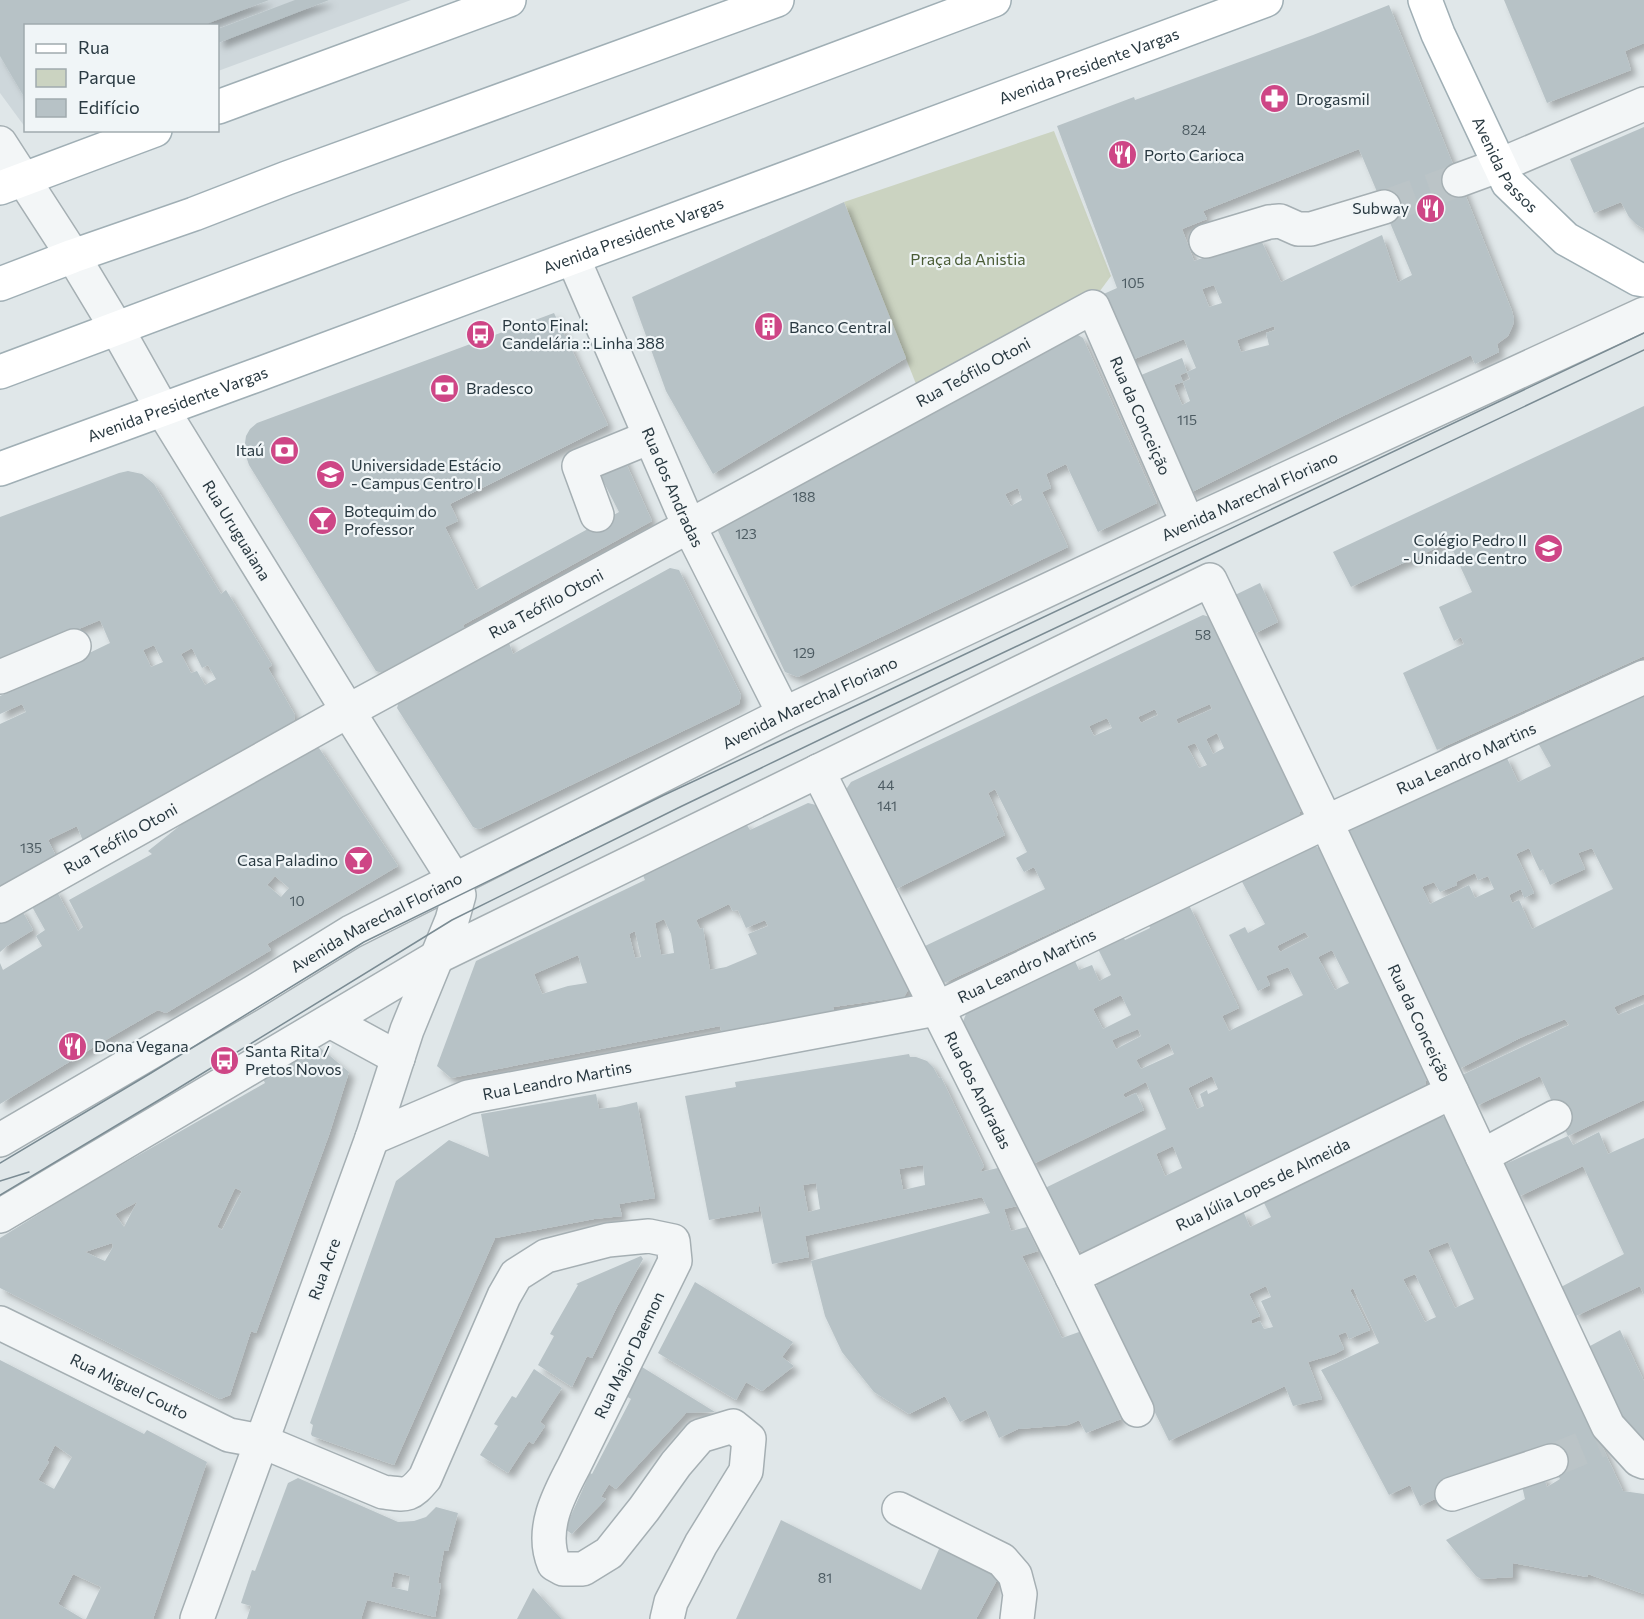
<svg xmlns="http://www.w3.org/2000/svg" width="1644" height="1619" viewBox="0 0 1644 1619" font-family="Commissioner,sans-serif">
<style>
.built{fill:#ced7db}
.green{fill:#cbd3c1}
.building{fill:#b7c2c6;fill-rule:evenodd;filter:url(#shadow)}
.lines{fill:none;stroke-linecap:round;stroke-linejoin:round}
.minor-tunnel{stroke:#bbc4c7;stroke-width:33;stroke-dasharray:33 16;stroke-linecap:butt}
.minor-casing{stroke:#a5afb3;stroke-width:36}
.major-casing{stroke:#a0afb5;stroke-width:36}
.minor{stroke:#f3f6f7;stroke-width:33}
.major{stroke:#fff;stroke-width:33}
.tram{stroke:#7a8b93;stroke-width:1.5}
.labels{text-anchor:middle;stroke-width:4.5;stroke-linejoin:round;paint-order:stroke}
.number-label{font-size:14px;fill:#4c5b62}
.street-label{font-size:16px;fill:#293941;stroke:#f0f5f7}
.poi-label{font-size:16px;fill:#293941;stroke:#f0f5f7;text-anchor:start}
.park-label{font-size:16px;fill:#4a5c36;stroke:#f0f5f7}
</style>
<defs>
<filter id="shadow"><feDropShadow dx="5.5" dy="5.5" stdDeviation="3" flood-color="#0004"/></filter>
</defs>
<rect width="100%" height="100%" fill="#e0e7e9"/>
<polygon class="built" points="0,0 411,0 218,71 218,26 26,26 25,127 0,93"/>
<polygon class="green" points="1054,131 1111,276 1094,299 918,389 844,202"/>
<g class="building">
<polygon points="0,0 269,0 201,26 26,26 26,100 0,56"/>
<polygon points="295,0 329,0 218,43 218,29"/>
<polygon points="1504,0 1644,0 1644,43 1625,51 1631,70 1547,103"/>
<path d="M1389,5L1512,311L1514,319L1513,325L1508,336L1497,344L1499,352L1475,364L1471,355L1343,416L1188,494L1134,378L1182,358L1187,372L1180,375L1183,382L1190,379L1187,372L1196,368L1184,339L1127,362L1097,297L1117,288L1057,126L1134,97L1135,100L1313,35ZM1359,149L1412,275L1398,282L1382,235L1281,282L1260,238L1194,261L1182,229L1207,219L1203,211ZM1214,285L1222,303L1209,307L1202,289ZM1274,326L1275,330L1266,333L1269,345L1241,352L1237,340ZM1183,382L1190,401L1182,405L1174,385Z"/>
<polygon points="1644,127 1644,229 1636,224 1629,217 1621,202 1594,213 1570,159"/>
<polygon points="844,202 906,358 713,474 666,391 632,297"/>
<polygon points="554,313 608,425 450,504 458,521 445,527 476,590 619,512 595,465 621,452 652,521 463,625 466,631 386,674 376,671 249,465 244,450 246,436 250,429 257,423"/>
<path d="M1071,333L1078,335L1083,338L1157,503L1098,532L1066,464L1046,474L1051,488L1042,492L1068,547L798,677L785,672L718,531L720,522ZM1018,488L1022,500L1011,506L1005,494Z"/>
<polygon points="1644,406 1644,656 1437,750 1403,673 1464,644 1461,637 1454,641 1439,607 1472,592 1449,542 1351,587 1333,552"/>
<path d="M128,471L142,474L154,484L221,594L226,590L272,665L268,668L295,715L293,726L83,841L77,826L48,840L56,856L0,887V724L26,712L22,704L0,714V696L110,643L100,620L0,662V517L119,473ZM154,645L163,662L151,667L143,650ZM192,648L202,668L208,665L216,679L205,685L197,671L191,673L181,654Z"/>
<polygon points="670,568 679,570 741,695 739,704 482,828 478,829 473,827 397,708 400,698 508,640 513,654"/>
<polygon points="1260,583 1278,622 1254,634 1235,595"/>
<path d="M1203,615L1213,618L1302,807L1298,817L944,983L925,946L1045,889L1034,867L1024,872L1016,858L1027,852L995,789L988,793L998,815L996,816L1005,835L896,889L847,792V788L851,782ZM1210,704L1212,709L1178,724L1176,719ZM1155,709L1158,715L1141,723L1138,717ZM1107,718L1112,728L1094,736L1089,726ZM1217,733L1224,748L1213,754L1206,739ZM1195,743L1207,765L1199,768L1187,746Z"/>
<path d="M1644,692V994L1614,1007L1618,1015L1644,1004V1100L1568,1136L1540,1076L1476,1106L1462,1075L1569,1025L1565,1019L1520,1038L1459,1069L1348,836L1349,827L1506,756L1518,782L1551,766L1537,741ZM1529,848L1540,871L1543,869L1550,885L1585,869L1578,853L1592,848L1613,889L1532,929L1519,900L1512,903L1509,895L1521,889L1524,898L1534,893L1516,854ZM1475,873L1478,880L1488,876L1494,889L1475,898L1469,885L1430,904L1422,887L1434,882L1440,892L1457,885L1456,882Z"/>
<path d="M317,745L398,866L267,944L271,950L166,1013L158,1010L97,1045L0,1104V963L3,970L42,946L36,936L45,930L30,903L55,888L78,931L83,927L69,900L152,854L148,851L187,820ZM275,876L289,888L281,897L267,885Z"/>
<path d="M808,803L820,806L909,988L904,997L833,1007L835,1016L722,1034L720,1026L451,1078L437,1066L476,961L645,880L641,871L745,822L750,830ZM729,904L733,911L738,910L746,928L765,920L768,926L748,934L757,954L726,967L710,970L703,928L700,929L696,920ZM664,919L671,934L674,953L661,955L655,923ZM635,931L641,957L635,958L629,934ZM578,955L587,983L568,986L542,994L534,974Z"/>
<path d="M1313,845L1321,849L1427,1076L1425,1086L1084,1252L1073,1248L1043,1189L1166,1129L1146,1082L1123,1094L1125,1098L1136,1093L1144,1110L1031,1165L962,1024L966,1014L1075,961L1079,970L1092,965L1099,981L1111,975L1098,949L1123,937L1125,940L1150,928L1149,925L1189,905L1239,1008L1222,1016L1229,1031L1303,995L1288,967L1266,976L1270,985L1258,991L1229,935L1245,927L1248,933L1265,924L1241,880ZM1305,932L1309,937L1280,952L1277,946ZM1332,950L1349,983L1335,990L1318,957ZM1121,995L1131,1015L1103,1029L1093,1009ZM1138,1029L1141,1036L1116,1049L1112,1040ZM1169,1043L1174,1054L1141,1069L1136,1060ZM1212,1076L1218,1089L1208,1094L1207,1090L1200,1094L1204,1106L1197,1109L1188,1088ZM1173,1146L1182,1168L1165,1176L1156,1154Z"/>
<polygon points="20,907 33,930 7,946 0,952 0,919"/>
<path d="M317,1045L349,1072L329,1135L256,1333L251,1331L230,1395L220,1399L0,1288V1238L81,1188L265,1083L262,1077ZM235,1188L242,1191L222,1230L217,1227ZM137,1202L124,1227L115,1214ZM112,1243L113,1247L105,1261L85,1252Z"/>
<path d="M909,1054L910,1057H916L927,1061L933,1067L939,1078L941,1077L984,1166L980,1172L998,1168L1017,1206L1004,1209L1011,1231L1027,1227L1038,1251L1022,1256L1062,1338L1079,1332L1083,1335L1121,1419L1086,1433L1079,1420L1068,1425L1018,1429L999,1438L986,1410L960,1422L945,1396L909,1414L874,1392L842,1352L825,1316L811,1261L990,1213L982,1197L805,1236L809,1257L772,1264L759,1202V1211L709,1220L685,1096L736,1087L735,1082ZM923,1165L925,1185L903,1190L899,1169ZM816,1183L820,1209L808,1212L803,1185Z"/>
<polygon points="596,1094 599,1109 616,1107 637,1102 655,1198 619,1204 622,1216 594,1219 495,1238 394,1465 312,1436 311,1434 313,1425 310,1423 396,1181 449,1140 489,1157 481,1114"/>
<path d="M1439,1115L1449,1119L1623,1491L1644,1494V1594L1588,1574L1587,1577L1513,1563V1577L1481,1579L1476,1576L1446,1540L1525,1499L1522,1486L1543,1474L1547,1487L1560,1479L1544,1447L1420,1506L1410,1485L1389,1495L1340,1403L1321,1370L1379,1343L1353,1288L1350,1290L1370,1330L1349,1339L1346,1332L1338,1335L1344,1349L1335,1354L1308,1362L1322,1399L1293,1406L1285,1386L1169,1441L1095,1291L1098,1281L1243,1211L1250,1227L1271,1217L1263,1201ZM1448,1242L1474,1299L1455,1308L1428,1250ZM1415,1274L1436,1317L1425,1322L1403,1279ZM1266,1286L1271,1297L1261,1301L1273,1327L1264,1329L1260,1321L1252,1324L1251,1320L1260,1316L1249,1294Z"/>
<polygon points="1599,1132 1608,1154 1644,1138 1644,1295 1640,1286 1576,1316 1561,1287 1624,1254 1583,1166 1518,1197 1503,1165 1568,1136 1573,1145"/>
<polygon points="641,1256 643,1259 617,1307 592,1358 587,1356 572,1387 538,1365 554,1336 550,1334 578,1285 576,1284"/>
<polygon points="695,1282 793,1342 782,1357 794,1366 762,1391 746,1382 736,1400 658,1353"/>
<polygon points="1620,1330 1644,1381 1644,1444 1632,1438 1590,1346"/>
<path d="M0,1360L144,1434L147,1430L207,1462L153,1619H86L101,1587L73,1574L58,1604L83,1619H0ZM55,1445L72,1457L54,1489L38,1480L49,1462L47,1461Z"/>
<polygon points="642,1367 715,1412 686,1413 616,1489 609,1484 601,1497 606,1499 572,1534 565,1529 572,1513 590,1473 592,1474 631,1399 626,1396"/>
<polygon points="534,1369 562,1388 540,1422 545,1426 533,1444 529,1441 508,1473 480,1455 498,1426 494,1424 512,1396 516,1398"/>
<path d="M298,1478L398,1522L414,1521L426,1517L436,1507L458,1513L448,1551L444,1550L438,1583L441,1584L435,1617L367,1600L361,1619H247L251,1606L241,1603L252,1570L255,1571L288,1483ZM394,1572L410,1576L408,1591L391,1587Z"/>
<polygon points="781,1520 921,1590 946,1533 1005,1565 976,1619 736,1619"/>
<polygon points="533,1588 552,1609 562,1619 517,1619"/>
</g>
<g class="lines">
<g class="minor-tunnel">
<polyline points="1384,207 1459,180"/>
<polyline points="1551,1461 1600,1441"/>
</g>
<defs>
<g id="minor">
<path id="s1" d="M0,143L73,256L117,329L162,409L348,711L455,881L459,895L452,920L407,1030L372,1138L197,1619"/>
<polyline points="1459,180 1500,165 1644,104"/>
<polyline points="1206,241 1269,222 1280,221 1298,229 1311,229 1384,207"/>
<path id="s2" d="M573,258L689,526L784,714"/>
<polyline points="597,515 579,466 650,437"/>
<polyline points="0,677 74,646"/>
<path id="s3" d="M818,771L1072,1277L1137,1410"/>
<path id="s4" d="M0,906L348,711L1093,307L1188,524"/>
<polyline points="330,1021 398,1058"/>
<path id="s5" d="M372,1138L468,1097L936,1009L1326,822L1644,677"/>
<path id="s6" d="M0,1140L252,993L351,932L784,714L1188,524L1644,314"/>
<polyline points="1482,1156 1555,1117"/>
<path id="s7" d="M0,1216L437,957L1210,580L1326,822L1608,1426L1639,1460L1644,1462"/>
<path id="s8" d="M1072,1277L1452,1092"/>
<path id="s9" d="M0,1323L229,1435L261,1441L383,1492C407,1495 409,1497 425,1478L504,1296L516,1275L546,1256L608,1240L649,1236L673,1241L675,1261L574,1466C558,1496 540,1530 554,1564L563,1569H583L609,1553L644,1509L676,1464L700,1436L733,1426L749,1439L746,1471L701,1544L671,1602L667,1619"/>
<polyline points="1452,1494 1551,1461"/>
<polyline points="899,1509 1002,1560 1015,1575 1020,1594 1017,1619"/>
</g>
<g id="major">
<path id="s10" d="M1425,0L1438,34L1508,183L1566,239L1638,279L1644,280"/>
<polyline points="218,107 509,0"/>
<polyline points="0,188 155,130"/>
<polyline points="0,284 73,256 194,214 287,178 777,0"/>
<polyline points="0,372 994,0"/>
<path id="s11" d="M0,469L254,376L1266,0"/>
</g>
</defs>
<use href="#minor" class="minor-casing"/>
<use href="#major" class="major-casing"/>
<use href="#minor" class="minor"/>
<use href="#major" class="major"/>
<g class="tram">
<polyline points="0,1163 151,1073 364,942 662,796 866,701 1644,333"/>
<polyline points="0,1181 29,1172"/>
<polyline points="0,1195 164,1097 452,920 680,807 869,716 1644,350"/>
</g>
</g>
<defs>
<symbol id="pharmacy-disc" viewBox="-11 -11 22 22"><circle r="9.5" fill="#ce4686" stroke="#f0f5f7"/><path d="M-2-6h4v4h4v4h-4v4h-4v-4h-4v-4h4Z" fill="#fff"/></symbol>
<symbol id="restaurant-disc" viewBox="-11 -11 22 22"><circle r="9.5" fill="#ce4686" stroke="#f0f5f7"/><path d="M-5-6h1v4h1v-4h1v4h1v-4h1v5L-1.5 .5V6h-2V.5L-5-1ZM5-6V6H3V1.5H1.5Q1.5-4 5-6Z" fill="#fff"/></symbol>
<symbol id="building-disc" viewBox="-11 -11 22 22"><circle r="9.5" fill="#ce4686" stroke="#f0f5f7"/><path d="M-4-6H4V6H1V3H-1V6H-4ZM-2.5-4.3h1.7v1.8h-1.7ZM.8-4.3h1.7v1.8H.8ZM-2.5-1h1.7V.8h-1.7ZM.8-1h1.7V.8H.8Z" fill="#fff"/></symbol>
<symbol id="bus-disc" viewBox="-11 -11 22 22"><circle r="9.5" fill="#ce4686" stroke="#f0f5f7"/><path d="M-5-6H5V4H4V6H2V4H-2V6H-4V4H-5ZM-3.5-4V0h7V-4ZM-3.5 1.2v1.5H-2V1.2ZM2 1.2v1.5H3.5V1.2Z" fill="#fff"/></symbol>
<symbol id="bank-disc" viewBox="-11 -11 22 22"><circle r="9.5" fill="#ce4686" stroke="#f0f5f7"/><path d="M-6-4H6V4H-6ZM0-2.3a2.3 2.3 0 1 0 0 4.6a2.3 2.3 0 1 0 0-4.6Z" fill="#fff"/></symbol>
<symbol id="university-disc" viewBox="-11 -11 22 22"><circle r="9.5" fill="#ce4686" stroke="#f0f5f7"/><path d="M0-5L7-2L0 1L-7-2ZM-4 1L0 2.5L4 1V4Q0 6-4 4Z" fill="#fff"/></symbol>
<symbol id="bar-disc" viewBox="-11 -11 22 22"><circle r="9.5" fill="#ce4686" stroke="#f0f5f7"/><path d="M-6-5H6L.8 .8V4.5H3.5V6h-7V4.5H-.8V.8Z" fill="#fff"/></symbol>
<symbol id="school-disc" viewBox="-11 -11 22 22"><circle r="9.5" fill="#ce4686" stroke="#f0f5f7"/><path d="M0-5L7-2L0 1L-7-2ZM-4 1L0 2.5L4 1V4Q0 6-4 4Z" fill="#fff"/></symbol>
</defs>
<g fill-rule="evenodd">
<use href="#pharmacy-disc" x="1258" y="82" width="33" height="33"/>
<use href="#restaurant-disc" x="1106" y="138" width="33" height="33"/>
<use href="#restaurant-disc" x="1414" y="192" width="33" height="33"/>
<use href="#building-disc" x="752" y="310" width="33" height="33"/>
<use href="#bus-disc" x="464" y="318" width="33" height="33"/>
<use href="#bank-disc" x="428" y="372" width="33" height="33"/>
<use href="#bank-disc" x="268" y="434" width="33" height="33"/>
<use href="#university-disc" x="314" y="458" width="33" height="33"/>
<use href="#bar-disc" x="306" y="504" width="33" height="33"/>
<use href="#school-disc" x="1532" y="532" width="33" height="33"/>
<use href="#bar-disc" x="342" y="844" width="33" height="33"/>
<use href="#restaurant-disc" x="56" y="1030" width="33" height="33"/>
<use href="#bus-disc" x="208" y="1044" width="33" height="33"/>
</g>
<g class="labels">
<g class="number-label">
<text x="1194" y="135">824</text>
<text x="1133" y="288">105</text>
<text x="1187" y="425">115</text>
<text x="804" y="502">188</text>
<text x="746" y="539">123</text>
<text x="1203" y="640">58</text>
<text x="804" y="658">129</text>
<text x="886" y="790">44</text>
<text x="887" y="811">141</text>
<text x="31" y="853">135</text>
<text x="297" y="906">10</text>
<text x="825" y="1583">81</text>
</g>
<g class="street-label">
<text dy="6" stroke="none"><textPath href="#s11" startOffset="1161">Avenida Presidente Vargas</textPath></text>
<text dy="6" stroke="none"><textPath href="#s10" startOffset="184">Avenida Passos</textPath></text>
<text dy="6" stroke="none"><textPath href="#s11" startOffset="675">Avenida Presidente Vargas</textPath></text>
<text dy="6" stroke="none"><textPath href="#s4" startOffset="1110">Rua Teófilo Otoni</textPath></text>
<text dy="6" stroke="none"><textPath href="#s11" startOffset="189">Avenida Presidente Vargas</textPath></text>
<text dy="6" stroke="none"><textPath href="#s4" startOffset="1365">Rua da Conceição</textPath></text>
<text dy="6" stroke="none"><textPath href="#s2" startOffset="250">Rua dos Andradas</textPath></text>
<text dy="6" stroke="none"><textPath href="#s6" startOffset="1407">Avenida Marechal Floriano</textPath></text>
<text dy="6" stroke="none"><textPath href="#s1" startOffset="454">Rua Uruguaiana</textPath></text>
<text dy="6" stroke="none"><textPath href="#s4" startOffset="624">Rua Teófilo Otoni</textPath></text>
<text dy="6" stroke="none"><textPath href="#s6" startOffset="921">Avenida Marechal Floriano</textPath></text>
<text dy="6" stroke="none"><textPath href="#s5" startOffset="1167">Rua Leandro Martins</textPath></text>
<text dy="6" stroke="none"><textPath href="#s4" startOffset="138">Rua Teófilo Otoni</textPath></text>
<text dy="6" stroke="none"><textPath href="#s6" startOffset="435">Avenida Marechal Floriano</textPath></text>
<text dy="6" stroke="none"><textPath href="#s5" startOffset="681">Rua Leandro Martins</textPath></text>
<text dy="6" stroke="none"><textPath href="#s7" startOffset="1858">Rua da Conceição</textPath></text>
<text dy="6" stroke="none"><textPath href="#s5" startOffset="195">Rua Leandro Martins</textPath></text>
<text dy="6" stroke="none"><textPath href="#s3" startOffset="357">Rua dos Andradas</textPath></text>
<text dy="6" stroke="none"><textPath href="#s8" startOffset="212">Rua Júlia Lopes de Almeida</textPath></text>
<text transform="translate(324 1269) rotate(-70)" y="6">Rua Acre</text>
<text transform="translate(629 1355) rotate(-64)" y="6">Rua Major Daemon</text>
<text dy="6" stroke="none"><textPath href="#s9" startOffset="144">Rua Miguel Couto</textPath></text>
</g>
<g class="poi-label">
<text x="1296" y="105">Drogasmil</text>
<text x="1144" y="161">Porto Carioca</text>
<text x="1409" y="214" text-anchor="end">Subway</text>
<text x="502" y="331">Ponto Final:<tspan x="502" dy="18">Candelária :: Linha 388</tspan></text>
<text x="789" y="333">Banco Central</text>
<text x="466" y="394">Bradesco</text>
<text x="264" y="456" text-anchor="end">Itaú</text>
<text x="351" y="471">Universidade Estácio<tspan x="351" dy="18">- Campus Centro I</tspan></text>
<text x="344" y="517">Botequim do<tspan x="344" dy="18">Professor</tspan></text>
<text x="1527" y="546" text-anchor="end">Colégio Pedro II<tspan x="1527" dy="18">- Unidade Centro</tspan></text>
<text x="338" y="866" text-anchor="end">Casa Paladino</text>
<text x="94" y="1052">Dona Vegana</text>
<text x="245" y="1057">Santa Rita /<tspan x="245" dy="18">Pretos Novos</tspan></text>
</g>
<g class="park-label">
<text x="968" y="265">Praça da Anistia</text>
</g>
</g>
<rect x="24" y="24" width="195" height="108" fill="#f0f5f7" stroke="#a0aaae" stroke-width="1.5"/>
<rect x="36" y="44" width="30" height="9" fill="#ffffff" stroke="#a0aaae" stroke-width="1.5"/>
<text x="78" y="54" font-size="18" fill="#293941">Rua</text>
<rect x="36" y="69" width="30" height="18" fill="#cbd3c1" stroke="#a0aaae" stroke-width="1.5"/>
<text x="78" y="84" font-size="18" fill="#293941">Parque</text>
<rect x="36" y="99" width="30" height="18" fill="#b7c2c6" stroke="#a0aaae" stroke-width="1.5"/>
<text x="78" y="114" font-size="18" fill="#293941">Edifício</text>
</svg>
